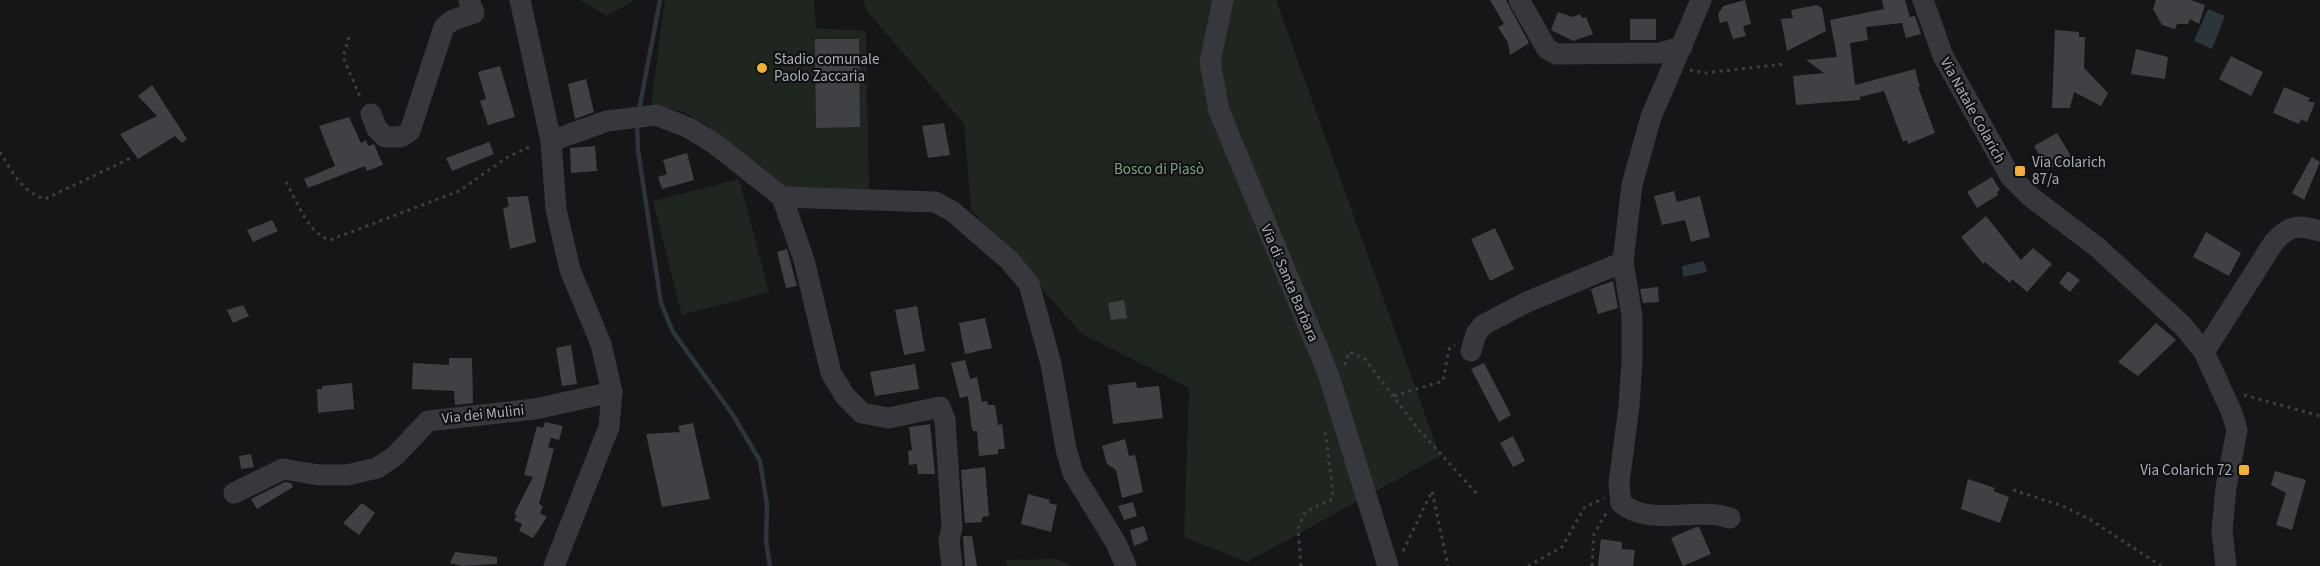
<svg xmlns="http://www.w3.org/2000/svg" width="2320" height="566" viewBox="0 0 2320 566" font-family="'Source Sans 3',sans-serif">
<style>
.green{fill:#1e261f}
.water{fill:#2c353c}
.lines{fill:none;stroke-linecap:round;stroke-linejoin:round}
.stream{stroke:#2c353c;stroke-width:4.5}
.building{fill:#404145}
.path{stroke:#3d3f44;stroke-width:3;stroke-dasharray:3 4.5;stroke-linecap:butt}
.minor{stroke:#37383d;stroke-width:21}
.poi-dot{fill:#f2b134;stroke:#111113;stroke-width:2}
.labels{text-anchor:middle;stroke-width:4.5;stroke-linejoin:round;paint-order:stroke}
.poi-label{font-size:15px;fill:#a8adb8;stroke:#111113;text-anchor:start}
.street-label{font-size:15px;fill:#a8adb8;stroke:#111113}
.park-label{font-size:15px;fill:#7fa381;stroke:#111113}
</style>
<rect width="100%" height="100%" fill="#161618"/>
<g class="green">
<polygon points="579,0 635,0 607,16"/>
<polygon points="665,0 814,0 816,28 866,31 869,189 786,189 706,125 684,112 651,104"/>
<polygon points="863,0 1276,0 1440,456 1247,562 1184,537 1189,388 1082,334 971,210 964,124 867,11"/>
<polygon points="739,179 769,292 682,315 653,201"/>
<polygon points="1057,559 1072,566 1008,566 1006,560"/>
</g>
<g class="water">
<polygon points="2208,9 2225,16 2212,49 2194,41"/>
<polygon points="1704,261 1707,272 1683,277 1682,266"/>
</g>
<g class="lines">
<g class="stream">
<polyline points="639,110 660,0"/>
<polyline points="637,124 638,150 661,303 673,332 733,415 760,461 767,505 766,541 770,566"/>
</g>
</g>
<g class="building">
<polygon points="1490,0 1506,0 1529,43 1510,55 1508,43 1498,27 1504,24"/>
<polygon points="1745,0 1751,24 1743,26 1746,36 1733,39 1727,21 1720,23 1718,14 1723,6"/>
<polygon points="1882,0 1905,0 1910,17 1915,16 1921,34 1906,38 1902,23 1866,27 1868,40 1850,43 1855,85 1915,69 1920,87 1918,87 1935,133 1908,144 1907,140 1903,142 1884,91 1860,97 1860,100 1796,105 1793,76 1824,73 1806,60 1837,57 1830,20 1884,9"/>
<polygon points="2156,0 2191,0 2205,5 2199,24 2190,19 2188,24 2177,24 2175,29 2162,25 2153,9"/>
<polygon points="1817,5 1822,8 1826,31 1787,51 1781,19 1793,18 1791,10"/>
<polygon points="1558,12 1573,17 1580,14 1582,18 1586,17 1593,34 1573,41 1551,30"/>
<rect x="1630" y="19" width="26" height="21"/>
<polygon points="2055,30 2079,32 2079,37 2085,37 2084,68 2108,93 2101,106 2074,92 2070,108 2052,108"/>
<polygon points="815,39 859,39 860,127 816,128"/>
<polygon points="2136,49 2168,57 2165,79 2131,74"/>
<polygon points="2231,56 2263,72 2251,96 2219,79"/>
<polygon points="500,66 515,117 488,125 480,101 486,99 478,72"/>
<polygon points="586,79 594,112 575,119 568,84"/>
<polygon points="152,85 187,139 182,143 175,136 138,159 120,134 157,116 138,96"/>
<polygon points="2284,87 2310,98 2308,101 2315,103 2307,122 2301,119 2299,124 2273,113"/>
<polygon points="349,117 361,143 366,140 368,146 374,144 383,165 367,171 365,166 308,188 304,179 335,166 319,126"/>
<polygon points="944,123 950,155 928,158 922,126"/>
<polygon points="2057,133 2071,156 2048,170 2034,146"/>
<polygon points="489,142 494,154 452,171 446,158"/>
<polygon points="595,146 597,171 571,173 570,148"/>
<polygon points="687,153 694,180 662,189 658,177 667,174 663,160"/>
<polygon points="2312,157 2320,162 2304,200 2292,193"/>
<polygon points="1992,177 2000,190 1997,192 1998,195 1977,208 1967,192"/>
<polygon points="1674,191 1677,202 1700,196 1710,237 1691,242 1685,220 1662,225 1654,196"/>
<polygon points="528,196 536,242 510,249 503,209 509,206 507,197"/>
<polygon points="1986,216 2021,260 2033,248 2052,264 2027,292 2012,279 2010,283 1985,262 1983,264 1961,237"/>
<polygon points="272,220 278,231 253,242 247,230"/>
<polygon points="1495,228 1514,269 1490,281 1471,239"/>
<polygon points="2206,232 2241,253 2229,276 2193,257"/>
<polygon points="787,249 797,286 786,288 777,252"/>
<polygon points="2068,271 2080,280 2070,292 2059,283"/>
<polygon points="1613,281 1618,308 1598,314 1591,289"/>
<polygon points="1658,287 1659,302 1643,303 1640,289"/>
<polygon points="1124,300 1127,318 1111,320 1108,303"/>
<polygon points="243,305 249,316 233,323 227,310"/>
<polygon points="917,306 925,351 904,355 895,310"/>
<polygon points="985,318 992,348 965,354 959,323"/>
<polygon points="2156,323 2176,340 2138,376 2118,362"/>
<polygon points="571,345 577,384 562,386 556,348"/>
<polygon points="449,358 472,358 473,403 455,405 454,391 412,389 413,363 449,365"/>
<polygon points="965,360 970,379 977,377 982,402 987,401 988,405 995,405 998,425 1002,424 1005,449 998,449 998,454 979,456 977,431 973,431 971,424 968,396 960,398 951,363"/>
<polygon points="1484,363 1511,415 1499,422 1471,369"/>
<polygon points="915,364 919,389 875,396 870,372"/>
<polygon points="1136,382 1137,388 1159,386 1163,418 1113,424 1108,385"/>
<polygon points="352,383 354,409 318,413 317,389 322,389 322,386"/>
<polygon points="545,422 563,426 559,440 551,438 548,447 554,449 539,504 543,506 540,513 547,517 533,538 519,531 522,524 514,520 517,516 514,514 533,477 524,475 537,426 543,428"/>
<polygon points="693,423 710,499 662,507 646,434 680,432 678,426"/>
<polygon points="930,424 935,474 918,474 917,464 909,465 908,451 912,450 909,427"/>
<polygon points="1513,436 1525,461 1513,467 1500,443"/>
<polygon points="1125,439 1129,456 1135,455 1143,492 1122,498 1116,470 1107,464 1102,446"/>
<polygon points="251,454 254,467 241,469 239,456"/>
<polygon points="985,467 989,516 982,517 982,522 965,523 961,470"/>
<polygon points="2275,471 2306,480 2292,530 2276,525 2286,493 2271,485"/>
<polygon points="1968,479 1995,488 1993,491 2009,497 2000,523 1961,509"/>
<polygon points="285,482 291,483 293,487 257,509 251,499"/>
<polygon points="1028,494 1050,500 1049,503 1057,505 1051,532 1021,524"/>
<polygon points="1133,502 1137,516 1124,520 1118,506"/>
<polygon points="362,503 375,513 359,535 343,523"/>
<polygon points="1144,526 1148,540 1134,546 1130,530"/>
<polygon points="1696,527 1699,527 1711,554 1683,566 1671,538"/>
<polygon points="963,536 972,536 977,566 965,566"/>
<polygon points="1601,539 1622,542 1622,549 1635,550 1633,566 1598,566"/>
<polygon points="455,552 497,557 497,564 462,566 450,563"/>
</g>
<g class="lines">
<g class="path">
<polyline points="349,37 343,57 361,99"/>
<polyline points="1690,70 1705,73 1784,64"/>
<path d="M0,152C12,172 22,192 45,199L131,158"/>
<path d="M286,182C297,201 308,234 330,240L459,191L506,158L533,145"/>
<polyline points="1345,365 1349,352 1364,358 1418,429 1479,496"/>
<polyline points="2244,395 2320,416"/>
<polyline points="1394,396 1443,381 1449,349 1455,345"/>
<polyline points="2013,490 2063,506 2091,520 2161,566"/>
<polyline points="1403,551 1432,491 1448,566"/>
<polyline points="1301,566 1298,528 1305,512 1332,499 1333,490 1325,431"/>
<polyline points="1528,566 1562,547 1584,508 1604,498"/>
<polyline points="1592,566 1594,534 1607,512"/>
</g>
<g class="minor">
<polyline points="520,0 551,141 556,209 570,270 601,344 612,392 609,427 554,566"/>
<polyline points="1223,0 1210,62 1219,111 1328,373 1388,566"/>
<polyline points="1519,0 1547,49 1556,54 1660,53 1682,47"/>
<path d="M1701,0L1651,117L1632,185L1623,262L1632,316V361L1629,406L1619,483L1621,503C1650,528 1696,506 1730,518"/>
<polyline points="1923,0 1943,56 2010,176 2031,197 2097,247 2183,326 2204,352 2232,413 2237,430 2226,488 2222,531 2226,566"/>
<polyline points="371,114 377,129 385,137 401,137 410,131 444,27 453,20 474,13 469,0"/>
<polyline points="551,141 607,121 656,115 689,128 715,144 782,197 804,260 831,373 845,396 862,413 889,418 940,407 945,420 952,527 949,541 952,566"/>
<polyline points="782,197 935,202 952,211 1009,260 1029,284 1051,364 1066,449 1073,473 1116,543 1126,566"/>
<polyline points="1471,351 1476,334 1483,325 1527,302 1623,262"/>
<path d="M2204,352L2274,242C2291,224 2297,225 2320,231"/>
<polyline points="234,493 283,469 319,475 347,475 377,468 395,456 428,421 535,409 612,392"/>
</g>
</g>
<g class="poi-dot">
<circle cx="762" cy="68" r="6"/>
<rect x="2014" y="165" width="12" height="12" rx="3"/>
<rect x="2238" y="464" width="12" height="12" rx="3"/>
</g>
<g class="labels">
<g class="poi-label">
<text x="774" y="64">Stadio comunale<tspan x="774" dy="17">Paolo Zaccaria</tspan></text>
<text x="2032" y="167">Via Colarich<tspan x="2032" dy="17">87/a</tspan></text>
<text x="2232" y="475" text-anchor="end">Via Colarich 72</text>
</g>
<g class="street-label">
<text transform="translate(1973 110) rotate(61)" y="5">Via Natale Colarich</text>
<text transform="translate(1290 283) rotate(67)" y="5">Via di Santa Barbara</text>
<text transform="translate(483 414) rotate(-6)" y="5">Via dei Mulini</text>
</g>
<g class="park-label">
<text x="1159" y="174">Bosco di Piasò</text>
</g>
</g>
</svg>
